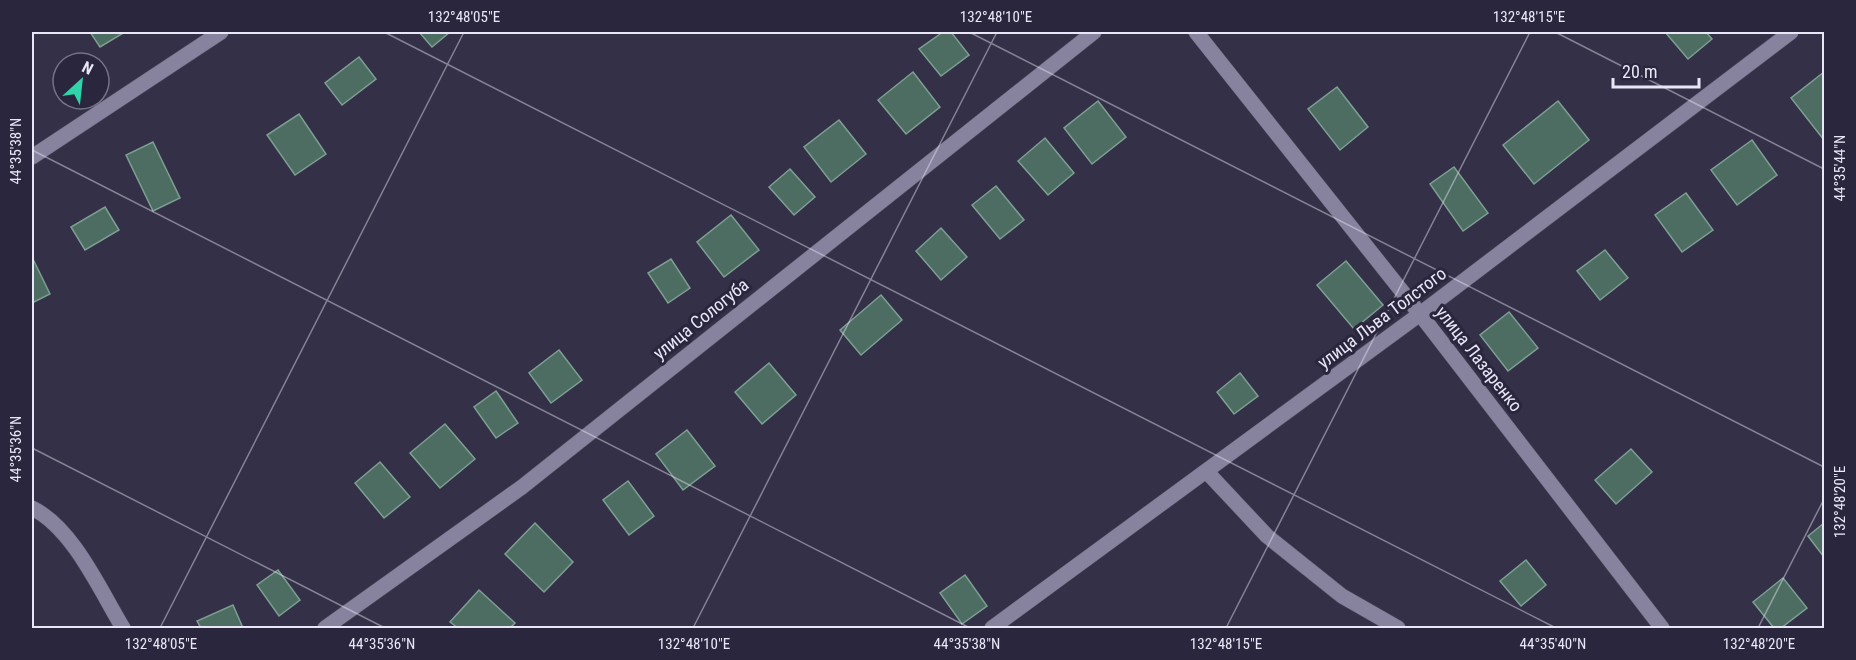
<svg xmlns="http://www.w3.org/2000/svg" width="1856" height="660" viewBox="0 0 1856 660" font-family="'Roboto Condensed',sans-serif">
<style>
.building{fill:#4d6d62;stroke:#7d9f92;stroke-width:1.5}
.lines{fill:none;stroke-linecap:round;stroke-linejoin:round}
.service-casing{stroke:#514d62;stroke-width:16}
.minor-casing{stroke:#514d62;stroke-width:16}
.service{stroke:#87839f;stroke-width:15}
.minor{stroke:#87839f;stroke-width:15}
.ticks{fill:none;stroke:#e9e7f7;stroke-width:1.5;stroke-opacity:0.45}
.labels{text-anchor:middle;stroke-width:6;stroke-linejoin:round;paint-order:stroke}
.street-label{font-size:18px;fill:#e9e7f7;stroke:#2a263d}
.neatline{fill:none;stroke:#e9e7f7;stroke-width:2}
.ticks-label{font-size:15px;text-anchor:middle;fill:#e9e7f7}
</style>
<rect width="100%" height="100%" fill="#343047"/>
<g class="building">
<polygon points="90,32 125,32 100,47"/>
<polygon points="419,32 450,32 432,47"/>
<polygon points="943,32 951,32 969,55 941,76 919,49"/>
<polygon points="1665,32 1706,32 1712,39 1688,59"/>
<polygon points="359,57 376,79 342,105 325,83"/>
<polygon points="913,72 940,107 906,134 878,100"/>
<polygon points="1824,72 1824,140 1791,98"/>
<polygon points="1337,87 1368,127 1340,150 1308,109"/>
<polygon points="1098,101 1126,137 1092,164 1064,128"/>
<polygon points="1558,101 1589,140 1534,184 1503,145"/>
<polygon points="299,114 326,154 295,175 267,135"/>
<polygon points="839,120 866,154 831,182 804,147"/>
<polygon points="1045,138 1074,173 1048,195 1018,161"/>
<polygon points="1752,140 1777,175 1737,205 1711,170"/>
<polygon points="153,142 180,198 153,211 126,155"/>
<polygon points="1454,167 1488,213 1463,231 1430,184"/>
<polygon points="790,169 815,197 794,215 769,187"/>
<polygon points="996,186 1024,220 1000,239 972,205"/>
<polygon points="1686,193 1713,230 1682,252 1655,215"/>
<polygon points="105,207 119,230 85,250 71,227"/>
<polygon points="731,215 759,250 724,277 697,242"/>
<polygon points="941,228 967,257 941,280 916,251"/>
<polygon points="1605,250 1628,278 1600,300 1577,271"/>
<polygon points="32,257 50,294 32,303"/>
<polygon points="671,259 690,288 668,303 648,273"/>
<polygon points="1346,261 1383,305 1354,329 1317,285"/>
<polygon points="881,295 902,320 861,355 840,330"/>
<polygon points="1509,312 1538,348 1508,371 1480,335"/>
<polygon points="559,350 582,380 551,403 529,373"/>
<polygon points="769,363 796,395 762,424 735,392"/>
<polygon points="1240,373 1258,396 1234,414 1217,392"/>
<polygon points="496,391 518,423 496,438 474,407"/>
<polygon points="445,424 475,459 440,488 410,453"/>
<polygon points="687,430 715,466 683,490 656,454"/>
<polygon points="1631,449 1652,472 1616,504 1595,480"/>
<polygon points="380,462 410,497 384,518 355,483"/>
<polygon points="628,481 654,516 629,535 603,500"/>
<polygon points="535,523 573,562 544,592 505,554"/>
<polygon points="1824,523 1824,557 1808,536"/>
<polygon points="1526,560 1546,585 1521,606 1500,581"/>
<polygon points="278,570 300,600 279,616 257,585"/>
<polygon points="965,575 987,606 962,624 940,593"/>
<polygon points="1783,578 1807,608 1781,628 1774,628 1753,602"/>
<polygon points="479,590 515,623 510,628 458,628 450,622"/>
<polygon points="233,605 243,628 201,628 197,621"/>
</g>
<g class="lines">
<defs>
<g id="service">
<polyline points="1207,472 1267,536 1342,596 1398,628"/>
<path d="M32,508C73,528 100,590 123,628"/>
</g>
<g id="minor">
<polyline points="1196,32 1420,314 1662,628"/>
<polyline points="32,157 221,32"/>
<polyline points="325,628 522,487 1094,32"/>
<polyline points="992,628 1420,314 1791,32"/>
</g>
</defs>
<use href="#service" class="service-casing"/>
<use href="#minor" class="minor-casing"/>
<use href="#service" class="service"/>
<use href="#minor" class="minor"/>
</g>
<path class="ticks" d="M384,32L1556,628M969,32L1824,467M1555,32L1824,169M32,150L970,628M32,448L385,628M160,628L464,32M693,628L997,32M1226,628L1530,32M1758,628L1824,499"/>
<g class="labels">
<g class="street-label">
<text transform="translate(1382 318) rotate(-37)" y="6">улица Льва Толстого</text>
<text transform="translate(701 319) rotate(-39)" y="6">улица Сологуба</text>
<text transform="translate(1479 359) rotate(52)" y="6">улица Лазаренко</text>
</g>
</g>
<rect width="1856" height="660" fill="none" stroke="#2a263d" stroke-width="66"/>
<g transform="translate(81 81) rotate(27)"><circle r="28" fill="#2a263d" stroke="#767387" stroke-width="1.5"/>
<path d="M0-4.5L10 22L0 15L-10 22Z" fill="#2fd4aa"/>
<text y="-9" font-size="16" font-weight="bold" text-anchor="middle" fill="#e9e7f7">N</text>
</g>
<path d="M1613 78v9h86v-9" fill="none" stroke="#e9e7f7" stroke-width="3"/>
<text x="1622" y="78" font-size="18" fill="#e9e7f7" stroke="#2a263d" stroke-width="4.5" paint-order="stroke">20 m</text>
<rect x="33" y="33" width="1790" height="594" class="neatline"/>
<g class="ticks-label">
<text x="464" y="22">132°48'05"E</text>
<text x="996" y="22">132°48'10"E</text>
<text x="1529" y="22">132°48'15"E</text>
<text transform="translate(16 151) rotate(-90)" y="5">44°35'38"N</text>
<text transform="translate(1840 168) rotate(-90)" y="5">44°35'44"N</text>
<text transform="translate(16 449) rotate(-90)" y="5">44°35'36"N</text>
<text transform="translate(1840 502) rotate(-90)" y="5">132°48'20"E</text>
<text x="161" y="649">132°48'05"E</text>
<text x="382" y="649">44°35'36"N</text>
<text x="694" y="649">132°48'10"E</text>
<text x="967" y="649">44°35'38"N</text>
<text x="1226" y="649">132°48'15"E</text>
<text x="1553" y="649">44°35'40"N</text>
<text x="1759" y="649">132°48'20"E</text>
</g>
</svg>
